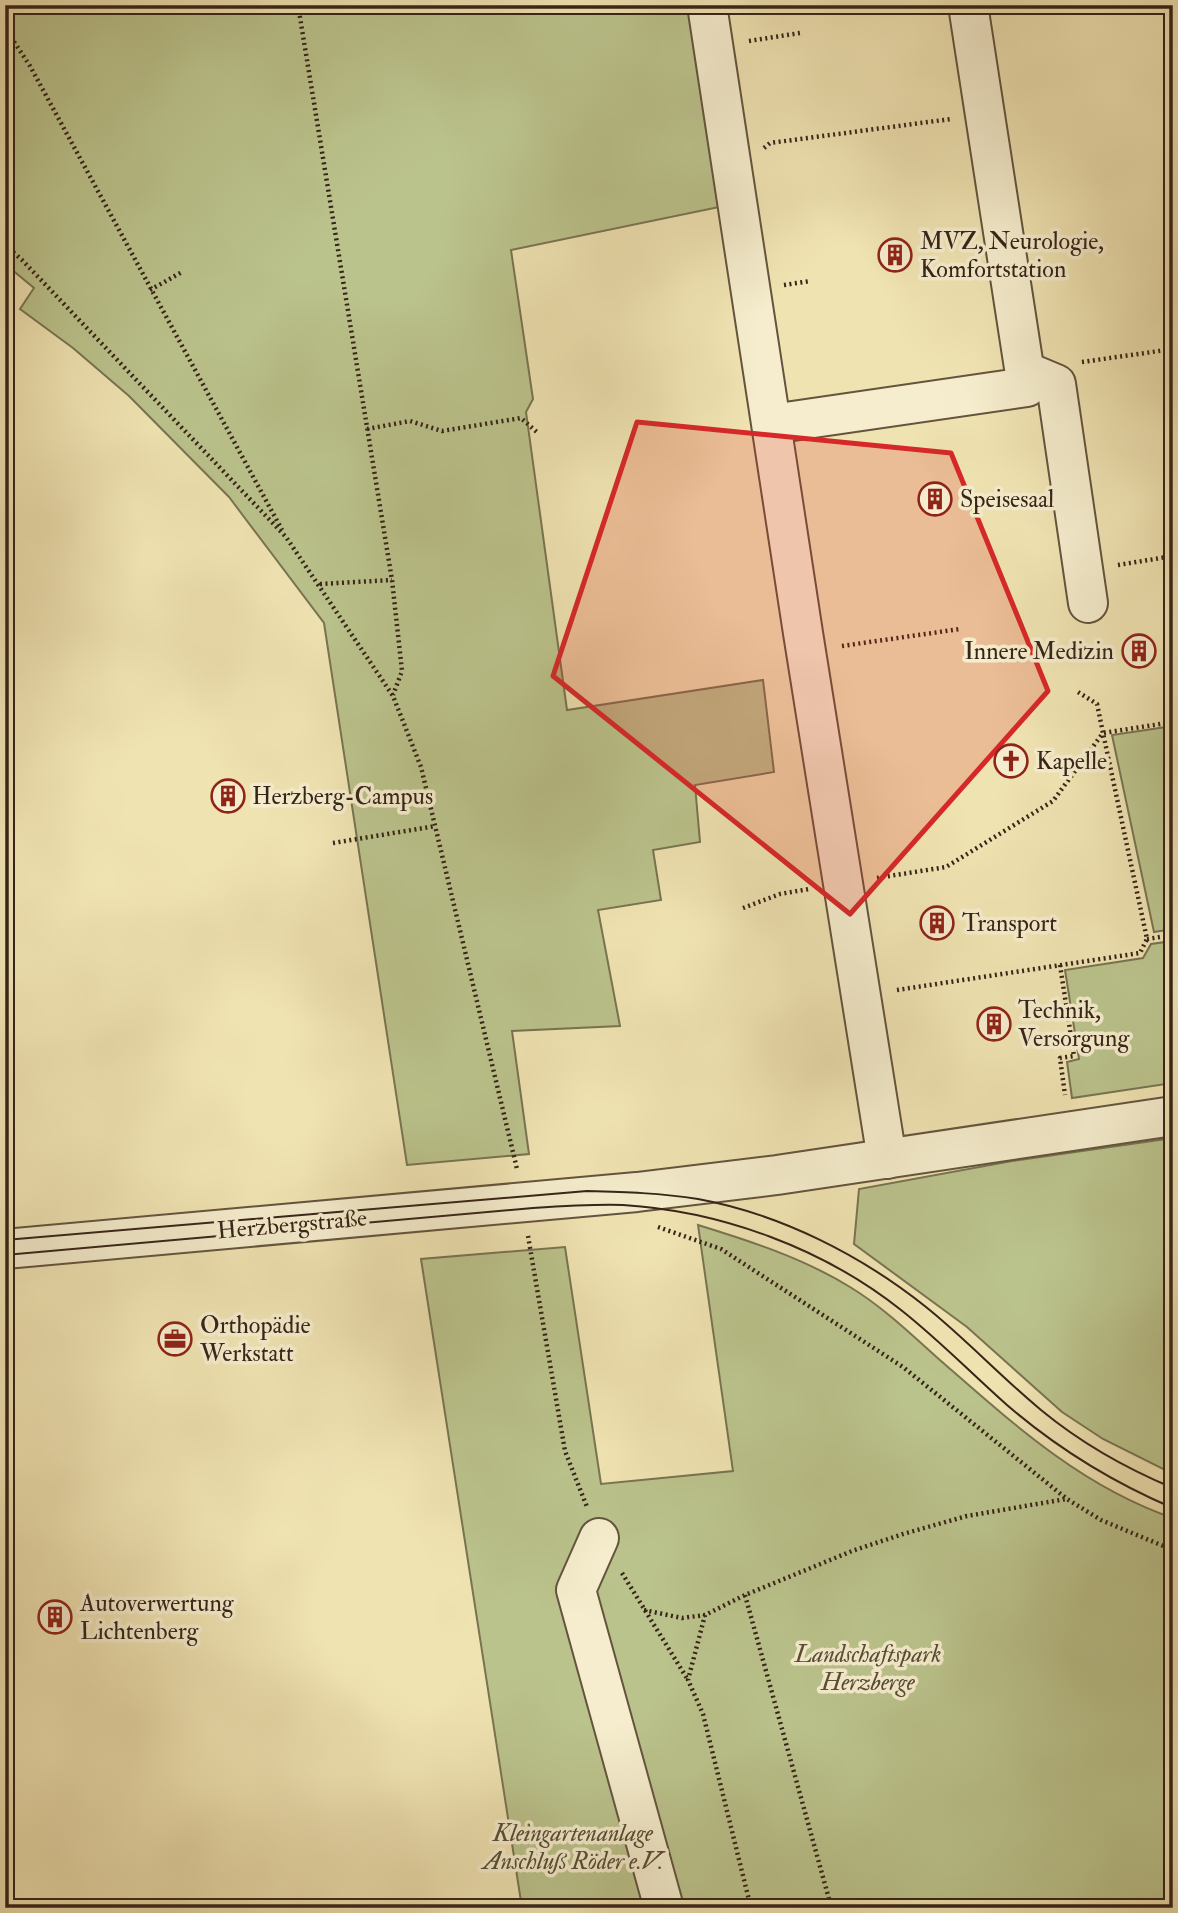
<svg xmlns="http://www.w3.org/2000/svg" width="1178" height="1913" viewBox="0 0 1178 1913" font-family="'IM FELL Double Pica',serif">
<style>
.green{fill:#bbc38c;stroke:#787452;stroke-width:2}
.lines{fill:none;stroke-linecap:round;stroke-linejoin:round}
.minor-casing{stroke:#64543e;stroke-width:42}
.path{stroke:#362418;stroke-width:4.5;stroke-dasharray:2 3.5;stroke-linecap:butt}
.minor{stroke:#f5edcd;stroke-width:38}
.tram{stroke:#362418;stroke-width:2}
.marked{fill:#d62828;fill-opacity:0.2;stroke:#d62828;stroke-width:5;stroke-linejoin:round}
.labels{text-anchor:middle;stroke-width:7;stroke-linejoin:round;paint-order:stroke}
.poi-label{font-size:24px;fill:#362418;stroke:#f5edcd;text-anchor:start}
.street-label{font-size:24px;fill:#362418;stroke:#f5edcd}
.park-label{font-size:24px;font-style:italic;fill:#574c35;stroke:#f5edcd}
</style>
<rect width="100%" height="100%" fill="#f0e3b2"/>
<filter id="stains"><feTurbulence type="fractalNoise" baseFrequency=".00286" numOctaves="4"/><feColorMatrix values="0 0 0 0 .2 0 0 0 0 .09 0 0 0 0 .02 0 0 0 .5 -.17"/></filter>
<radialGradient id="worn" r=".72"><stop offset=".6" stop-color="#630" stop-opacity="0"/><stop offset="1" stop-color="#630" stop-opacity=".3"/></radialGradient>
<g class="green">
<polygon points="5,5 689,5 724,206 511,250 533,399 526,412 567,710 763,680 774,772 695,785 700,842 653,850 661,900 598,910 620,1026 512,1031 529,1154 407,1165 324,623 229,497 129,396 73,348 20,309 34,288 5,264"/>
<polygon points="1173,726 1173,929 1154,932 1112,735"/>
<polygon points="1173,941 1173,1083 1072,1098 1067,1062 1079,1059 1065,970 1143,958 1151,944"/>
<polygon points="1173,1138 1173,1474 1103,1439 1062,1412 967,1327 854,1244 859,1189 1012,1161"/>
<path d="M698,1225C750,1241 803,1258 850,1287C883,1307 912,1335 941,1361C1012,1423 1082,1487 1173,1518V1908H522L421,1259L565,1247L601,1484L733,1471Z"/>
</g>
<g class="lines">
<defs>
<g id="minor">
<polyline points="707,5 803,633 887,1159"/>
<polyline points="1025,371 1056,384 1088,603"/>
<polyline points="772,424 1027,387 968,5"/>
<polyline points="5,1249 637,1192 777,1175 1173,1116"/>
<polyline points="599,1538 576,1590 664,1908"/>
</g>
</defs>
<use href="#minor" class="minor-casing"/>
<g class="path">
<polyline points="298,5 392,580 402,671 393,695"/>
<polyline points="5,28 30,66 282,530"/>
<polyline points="749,41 800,33"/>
<polyline points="764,148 770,143 951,119"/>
<polyline points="5,245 22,260 286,537 393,696 421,767 517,1169"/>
<polyline points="784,285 810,281"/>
<polyline points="150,290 182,272"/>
<polyline points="1082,362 1173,349"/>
<polyline points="367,429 410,421 442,431 521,418 539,434"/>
<polyline points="1118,565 1173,556"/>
<polyline points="320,584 392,580"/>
<polyline points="842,646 960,629"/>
<polyline points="333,843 436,826"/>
<polyline points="877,878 946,867 1053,801 1103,733 1097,704 1078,692"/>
<polyline points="743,908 780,894 809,889"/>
<polyline points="1147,939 1173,935"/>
<polyline points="1060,965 1074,1056 1060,1058 1065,1095"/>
<polyline points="897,990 1140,953 1147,939 1103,733 1173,722"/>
<polyline points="658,1227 721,1249 903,1367 1067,1499 1101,1520 1173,1550"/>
<polyline points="528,1236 565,1451 587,1507"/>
<polyline points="622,1573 688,1680"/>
<polyline points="745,1595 829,1899 834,1908"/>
<polyline points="644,1610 682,1618 705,1615"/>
<polyline points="751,1908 703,1714 688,1680 705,1615 745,1595 852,1551 903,1534 967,1516 1066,1499"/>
<polyline points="813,1908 829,1899"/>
</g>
<use href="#minor" class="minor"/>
<g class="tram">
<path d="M5,1240L587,1191C624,1192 661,1193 698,1199C780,1214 861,1255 926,1307C966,1339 1001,1377 1041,1410C1081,1443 1125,1468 1173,1488"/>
<path d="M5,1255L533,1208C563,1206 593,1204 623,1205C721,1211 823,1248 901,1310C938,1339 972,1374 1007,1405C1057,1448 1112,1482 1173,1508"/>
</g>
</g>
<path class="marked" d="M637,422L951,453L1048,691L850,914L553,676Z"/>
<defs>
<symbol id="building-ring" viewBox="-11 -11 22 22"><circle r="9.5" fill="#f5edcd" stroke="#8f2418" stroke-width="1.5"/><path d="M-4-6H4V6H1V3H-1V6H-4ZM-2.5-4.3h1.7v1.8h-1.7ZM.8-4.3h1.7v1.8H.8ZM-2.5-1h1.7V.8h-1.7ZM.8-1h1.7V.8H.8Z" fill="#8f2418"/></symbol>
<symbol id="church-ring" viewBox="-11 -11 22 22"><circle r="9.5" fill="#f5edcd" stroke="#8f2418" stroke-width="1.5"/><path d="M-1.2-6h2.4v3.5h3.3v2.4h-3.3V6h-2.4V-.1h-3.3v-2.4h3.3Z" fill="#8f2418"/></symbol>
<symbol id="office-ring" viewBox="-11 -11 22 22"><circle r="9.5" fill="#f5edcd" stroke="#8f2418" stroke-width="1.5"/><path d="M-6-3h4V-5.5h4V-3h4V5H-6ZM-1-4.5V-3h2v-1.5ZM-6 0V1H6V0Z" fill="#8f2418"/></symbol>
</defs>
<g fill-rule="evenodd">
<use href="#building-ring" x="876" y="236" width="38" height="38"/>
<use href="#building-ring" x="916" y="480" width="38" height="38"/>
<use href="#building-ring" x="1120" y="632" width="38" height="38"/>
<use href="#church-ring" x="992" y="742" width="38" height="38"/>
<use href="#building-ring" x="209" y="777" width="38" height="38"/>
<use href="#building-ring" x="918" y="904" width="38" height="38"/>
<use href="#building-ring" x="975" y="1005" width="38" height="38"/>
<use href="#office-ring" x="156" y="1320" width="38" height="38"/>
<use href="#building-ring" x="36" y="1598" width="38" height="38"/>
</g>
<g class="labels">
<g class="poi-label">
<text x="920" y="249">MVZ, Neurologie,<tspan x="920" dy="28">Komfortstation</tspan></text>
<text x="960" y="507">Speisesaal</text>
<text x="1114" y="659" text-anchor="end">Innere Medizin</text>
<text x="1036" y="769">Kapelle</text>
<text x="252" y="804">Herzberg-Campus</text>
<text x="962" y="931">Transport</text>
<text x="1018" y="1018">Technik,<tspan x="1018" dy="28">Versorgung</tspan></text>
<text x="200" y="1333">Orthopädie<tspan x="200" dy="28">Werkstatt</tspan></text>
<text x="80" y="1611">Autoverwertung<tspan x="80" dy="28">Lichtenberg</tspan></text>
</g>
<g class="street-label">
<text transform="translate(292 1224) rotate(-5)" y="8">Herzbergstraße</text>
</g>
<g class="park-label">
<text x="868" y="1662">Landschaftspark<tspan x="868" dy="28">Herzberge</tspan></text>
<text x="573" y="1841">Kleingartenanlage<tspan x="573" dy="28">Anschluß Röder e.V.</tspan></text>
</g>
</g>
<rect width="1178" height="1913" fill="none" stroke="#f0e3b2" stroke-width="28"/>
<rect x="7" y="7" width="1164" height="1899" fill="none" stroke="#362418" stroke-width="3.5"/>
<rect x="14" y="14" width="1150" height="1885" fill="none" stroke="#362418" stroke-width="2"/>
<rect width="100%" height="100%" filter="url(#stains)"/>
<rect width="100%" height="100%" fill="url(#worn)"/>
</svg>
